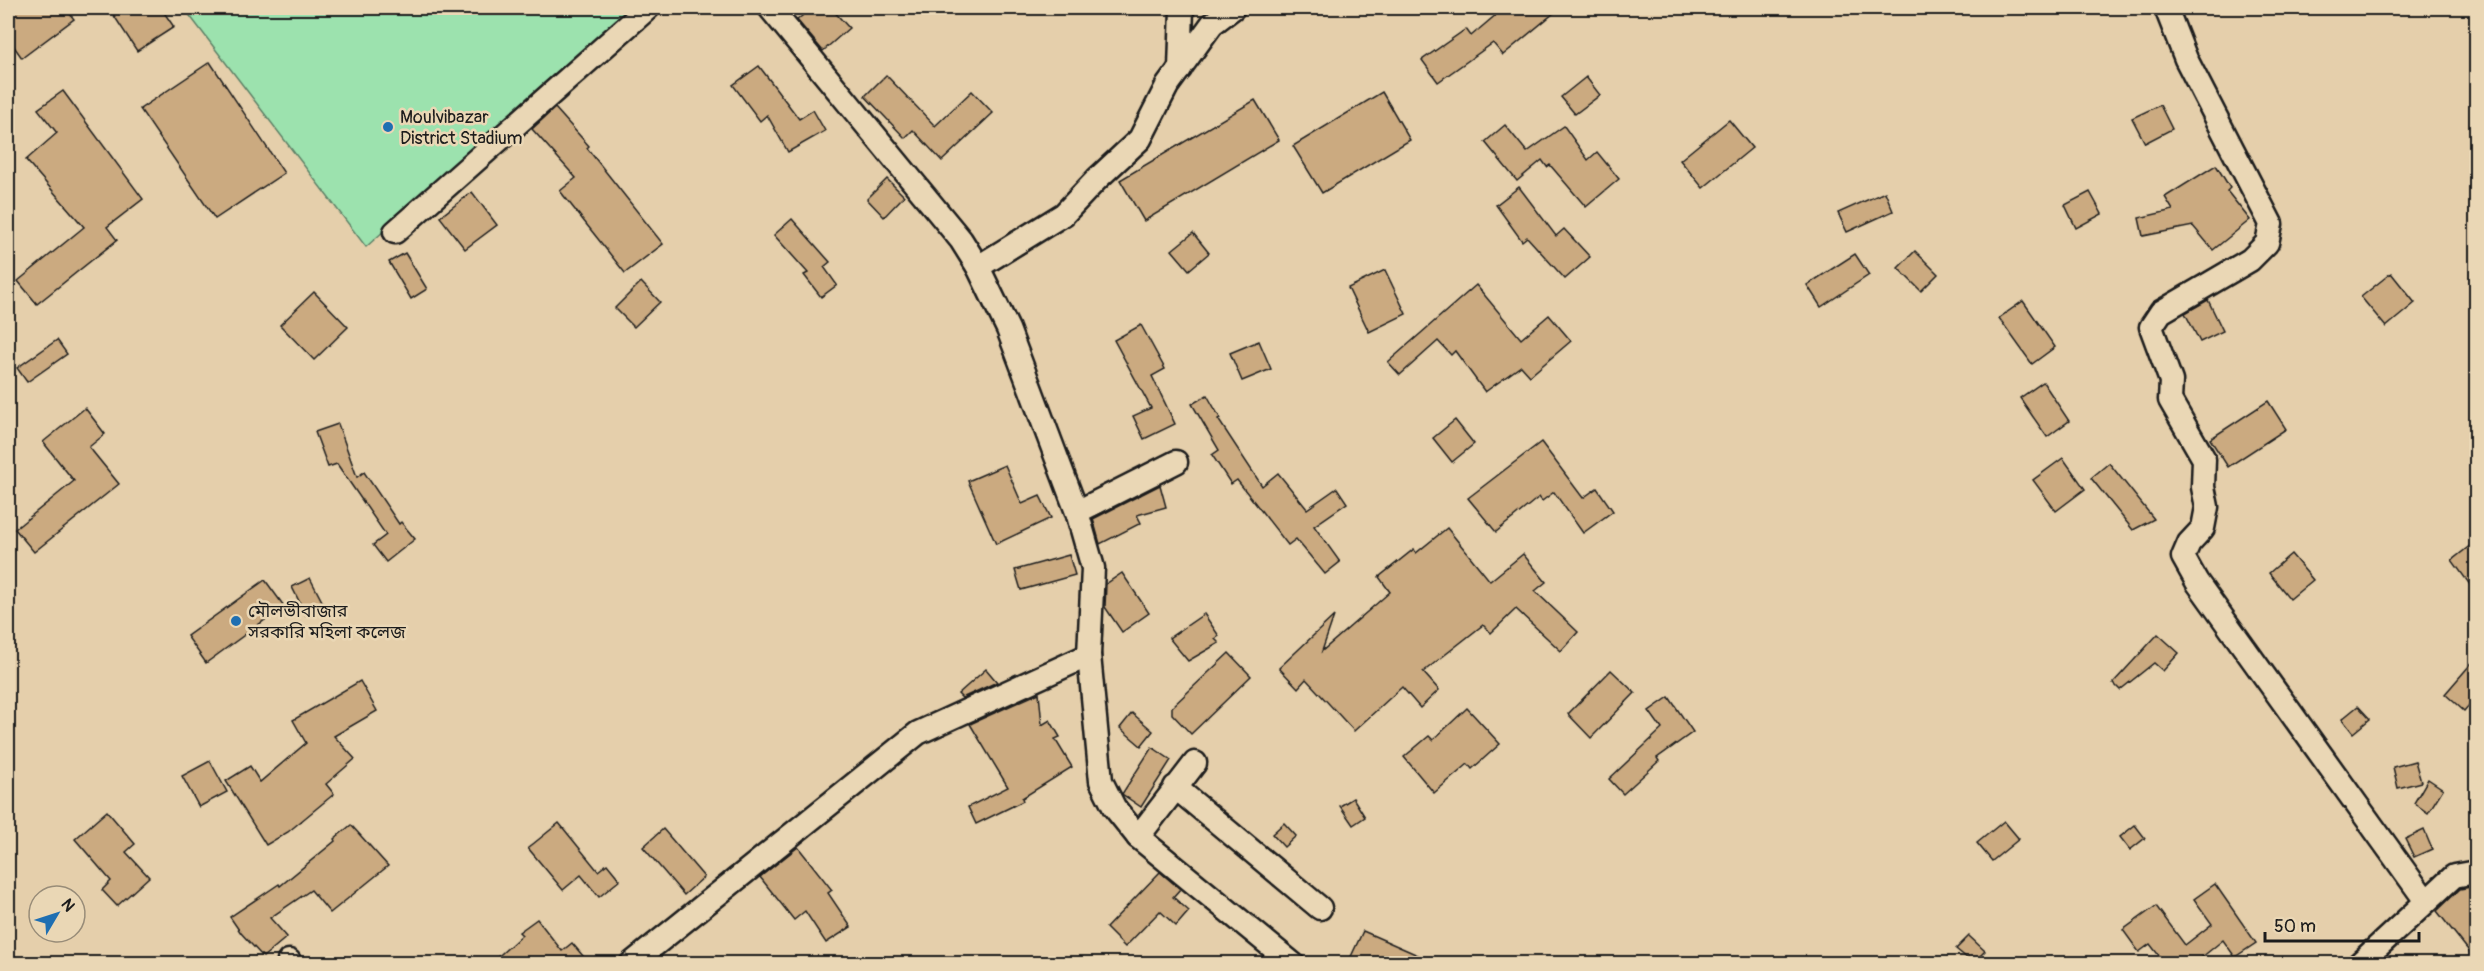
<svg xmlns="http://www.w3.org/2000/svg" width="2484" height="971" viewBox="0 0 2484 971" font-family="Pangolin,'Noto Sans Bengali',sans-serif">
<style>
.green{fill:#9ce2ae;stroke:#5c7f65;stroke-width:1.5}
.building{fill:#cbaa80;stroke:#1c1c1c;stroke-width:1.5}
.lines{fill:none;stroke-linecap:round;stroke-linejoin:round}
.minor-casing{stroke:#1c1c1c;stroke-width:27}
.minor{stroke:#ead7b5;stroke-width:22}
.poi-dot{fill:#1f6fb2;stroke:#ead7b5;stroke-width:2}
.labels{text-anchor:middle;stroke-width:5;stroke-linejoin:round;paint-order:stroke}
.poi-label{font-size:18px;fill:#1c1c1c;stroke:#ead7b5;text-anchor:start}
</style>
<rect width="100%" height="100%" fill="#e5cfab"/>
<filter id="ink" filterUnits="userSpaceOnUse"><feTurbulence type="fractalNoise" baseFrequency=".0167" numOctaves="2"/><feDisplacementMap in="SourceGraphic" scale="12" xChannelSelector="R" yChannelSelector="G"/><feConvolveMatrix kernelMatrix="1 2 1 2 8 2 1 2 1" color-interpolation-filters="sRGB"/></filter>
<g filter="url(#ink)">
<polygon class="green" points="184,8 634,8 366,247"/>
<g class="building">
<polygon points="8,8 65,8 74,19 22,58 8,38"/>
<polygon points="109,8 161,8 174,27 137,51"/>
<polygon points="812,8 831,8 849,28 823,51 797,20"/>
<polygon points="1504,8 1560,8 1503,55 1493,43 1438,82 1422,60 1466,29 1471,36"/>
<polygon points="210,62 284,173 215,219 140,109"/>
<polygon points="759,66 799,119 813,110 825,131 788,152 767,115 760,121 733,85"/>
<polygon points="886,75 935,126 972,91 993,113 942,161 913,130 905,138 865,96"/>
<polygon points="1586,77 1600,95 1575,114 1561,97"/>
<polygon points="63,91 143,199 107,227 117,240 37,304 18,281 84,227 26,160 57,133 38,109"/>
<polygon points="1382,92 1410,140 1322,193 1293,146"/>
<polygon points="1255,100 1279,140 1144,221 1120,180"/>
<polygon points="2160,105 2172,129 2145,143 2132,118"/>
<polygon points="555,108 589,146 587,148 663,244 625,273 560,191 576,178 532,129"/>
<polygon points="1729,120 1752,148 1703,188 1680,160"/>
<polygon points="1505,125 1527,152 1564,126 1588,160 1597,152 1619,179 1586,207 1550,165 1547,167 1542,160 1517,181 1485,142"/>
<polygon points="2216,165 2230,188 2227,191 2250,220 2213,250 2193,226 2143,236 2139,218 2173,210 2165,197"/>
<polygon points="887,179 904,196 884,217 867,199"/>
<polygon points="1519,187 1556,236 1564,229 1590,257 1565,279 1527,237 1522,241 1496,205"/>
<polygon points="472,192 497,225 465,249 440,217"/>
<polygon points="1885,192 1893,211 1847,232 1838,213"/>
<polygon points="2090,192 2102,214 2076,228 2065,205"/>
<polygon points="792,219 830,262 824,267 837,285 821,297 804,275 808,273 774,235"/>
<polygon points="1193,233 1209,253 1189,270 1172,250"/>
<polygon points="1915,251 1938,274 1921,291 1898,268"/>
<polygon points="405,253 427,289 411,299 389,262"/>
<polygon points="1855,254 1869,275 1821,307 1807,285"/>
<polygon points="1385,270 1406,314 1369,332 1348,288"/>
<polygon points="2391,273 2415,303 2386,327 2361,297"/>
<polygon points="641,282 660,302 634,327 615,308"/>
<polygon points="1476,285 1521,339 1549,315 1571,341 1530,376 1521,366 1485,392 1455,351 1451,355 1438,341 1400,375 1388,362"/>
<polygon points="314,292 348,327 314,360 280,325"/>
<polygon points="2208,300 2223,331 2200,342 2185,313"/>
<polygon points="2023,301 2055,347 2032,364 1999,318"/>
<polygon points="1141,325 1165,369 1152,376 1175,424 1144,439 1133,416 1151,408 1114,340"/>
<polygon points="57,340 67,354 27,382 17,368"/>
<polygon points="1259,341 1271,369 1242,381 1230,353"/>
<polygon points="2043,382 2069,421 2047,437 2020,398"/>
<polygon points="1207,395 1220,418 1218,419 1262,486 1278,473 1307,509 1337,488 1347,503 1314,526 1340,562 1325,574 1296,539 1288,545 1237,480 1231,484 1212,455 1219,450 1192,404"/>
<polygon points="2268,401 2286,429 2228,467 2210,439"/>
<polygon points="85,408 105,434 89,447 119,484 34,552 15,529 74,481 43,442"/>
<polygon points="1455,420 1474,444 1452,462 1433,438"/>
<polygon points="338,424 357,477 364,472 399,524 401,522 415,539 386,562 373,545 386,535 337,464 328,467 315,432"/>
<polygon points="1541,442 1583,498 1597,488 1613,511 1583,533 1554,492 1542,501 1539,497 1496,532 1468,498"/>
<polygon points="2063,458 2085,489 2056,511 2033,480"/>
<polygon points="2109,463 2154,519 2133,530 2091,478"/>
<polygon points="1005,465 1022,504 1040,496 1051,518 996,544 968,481"/>
<polygon points="1160,485 1166,507 1137,515 1141,523 1100,544 1093,519"/>
<polygon points="1447,528 1490,581 1523,554 1546,582 1535,591 1578,632 1561,651 1516,609 1491,633 1483,625 1423,672 1439,690 1420,708 1402,687 1354,731 1306,679 1298,688 1279,668 1334,616 1322,651 1390,592 1379,577 1414,549 1416,553"/>
<polygon points="2476,541 2476,593 2452,560"/>
<polygon points="2291,554 2313,580 2290,599 2269,573"/>
<polygon points="1069,555 1075,575 1021,590 1015,570"/>
<polygon points="1122,573 1149,613 1122,632 1105,607 1106,584"/>
<polygon points="310,578 324,605 306,615 292,587"/>
<polygon points="265,580 284,606 206,663 187,636"/>
<polygon points="1204,614 1219,636 1215,639 1219,643 1188,661 1169,638"/>
<polygon points="2158,634 2179,653 2163,671 2154,663 2120,690 2113,683"/>
<polygon points="1229,653 1251,676 1191,734 1172,714 1172,707"/>
<polygon points="2476,658 2476,697 2464,711 2445,694"/>
<polygon points="986,669 997,682 962,698 958,694"/>
<polygon points="1611,670 1635,693 1591,738 1568,714"/>
<polygon points="360,681 377,711 334,736 355,759 326,784 334,794 288,832 266,845 226,781 250,766 260,782 306,743 293,720"/>
<polygon points="1039,693 1042,725 1050,720 1060,737 1055,739 1072,767 1022,798 1023,801 976,824 968,807 1008,787 970,724"/>
<polygon points="1669,697 1693,732 1657,758 1659,761 1623,794 1609,779 1662,729 1649,711"/>
<polygon points="2358,706 2370,719 2353,733 2342,719"/>
<polygon points="1467,708 1500,744 1472,769 1468,764 1434,793 1404,757 1429,736 1433,740"/>
<polygon points="1132,713 1153,731 1141,746 1120,728"/>
<polygon points="1152,747 1171,760 1141,807 1122,794"/>
<polygon points="210,761 227,792 199,807 182,776"/>
<polygon points="2415,761 2421,782 2398,788 2393,767"/>
<polygon points="2428,779 2443,789 2428,813 2414,803"/>
<polygon points="1353,798 1365,817 1353,825 1340,806"/>
<polygon points="107,811 135,844 126,852 149,877 117,906 102,890 111,881 75,839"/>
<polygon points="2004,821 2019,839 1992,861 1977,843"/>
<polygon points="559,823 598,871 607,864 620,880 599,897 581,875 563,890 528,848"/>
<polygon points="1284,823 1296,836 1284,847 1272,834"/>
<polygon points="351,825 388,866 330,913 311,890 270,918 287,937 263,957 241,933 230,917 279,884 280,886 335,841 334,839"/>
<polygon points="2135,825 2145,838 2130,850 2120,837"/>
<polygon points="663,829 704,877 684,895 643,847"/>
<polygon points="2424,830 2432,849 2414,857 2405,839"/>
<polygon points="798,847 832,890 828,893 851,927 826,943 805,911 794,920 760,877"/>
<polygon points="1160,872 1180,889 1173,897 1189,911 1176,926 1160,911 1125,947 1106,928"/>
<polygon points="2215,884 2256,943 2235,957 2223,940 2196,962 2198,963 2162,963 2164,962 2150,944 2139,952 2123,930 2156,906 2185,945 2212,924 2194,899"/>
<polygon points="2476,886 2476,960 2437,911 2460,889"/>
<polygon points="537,919 562,951 572,943 589,963 491,963 522,935 519,932"/>
<polygon points="1363,931 1436,963 1348,963"/>
<polygon points="1969,936 1985,951 1973,963 1956,949"/>
</g>
<g class="lines">
<defs>
<g id="minor">
<polyline points="770,8 961,240 978,267 1008,329 1077,512 1093,568 1089,655 1101,781 1114,807 1138,837 1293,964"/>
<polyline points="2166,8 2186,59 2271,224 2267,243 2250,260 2161,312 2151,327 2171,381 2170,400 2204,459 2203,487 2207,507 2203,528 2189,543 2183,557 2197,582 2426,901"/>
<polyline points="1180,69 1182,8"/>
<polyline points="395,232 648,8"/>
<polyline points="978,267 1064,214 1097,179 1140,139 1167,86 1212,24 1233,8"/>
<polyline points="1077,512 1176,462"/>
<polyline points="1175,787 1320,908"/>
<polyline points="1138,837 1195,763"/>
<polyline points="289,964 289,961"/>
<polyline points="631,964 918,733 1089,655"/>
<polyline points="2359,964 2454,876 2476,872"/>
</g>
</defs>
<use href="#minor" class="minor-casing"/>
<use href="#minor" class="minor"/>
</g>
</g>
<g class="poi-dot">
<circle cx="388" cy="127" r="6"/>
<circle cx="236" cy="621" r="6"/>
</g>
<g class="labels">
<g class="poi-label">
<text x="400" y="123">Moulvibazar<tspan x="400" dy="21">District Stadium</tspan></text>
<text x="248" y="617">মৌলভীবাজার<tspan x="248" dy="21">সরকারি মহিলা কলেজ</tspan></text>
</g>
</g>
<rect width="2484" height="971" fill="none" stroke="#ead7b5" stroke-width="30"/>
<rect x="15" y="15" width="2454" height="941" fill="none" stroke="#1c1c1c" stroke-width="2" filter="url(#ink)"/>
<g transform="translate(57 914) rotate(51)"><circle r="28" fill="#ead7b5" stroke="#988c78" stroke-width="1.5"/>
<path d="M0-4.5L10 22L0 15L-10 22Z" fill="#1f6fb2"/>
<text y="-9" font-size="16" font-weight="bold" text-anchor="middle" fill="#1c1c1c">N</text>
</g>
<path d="M2265 932v9h154v-9" fill="none" stroke="#1c1c1c" stroke-width="3"/>
<text x="2274" y="932" font-size="18" fill="#1c1c1c" stroke="#ead7b5" stroke-width="4.5" paint-order="stroke">50 m</text>
</svg>
